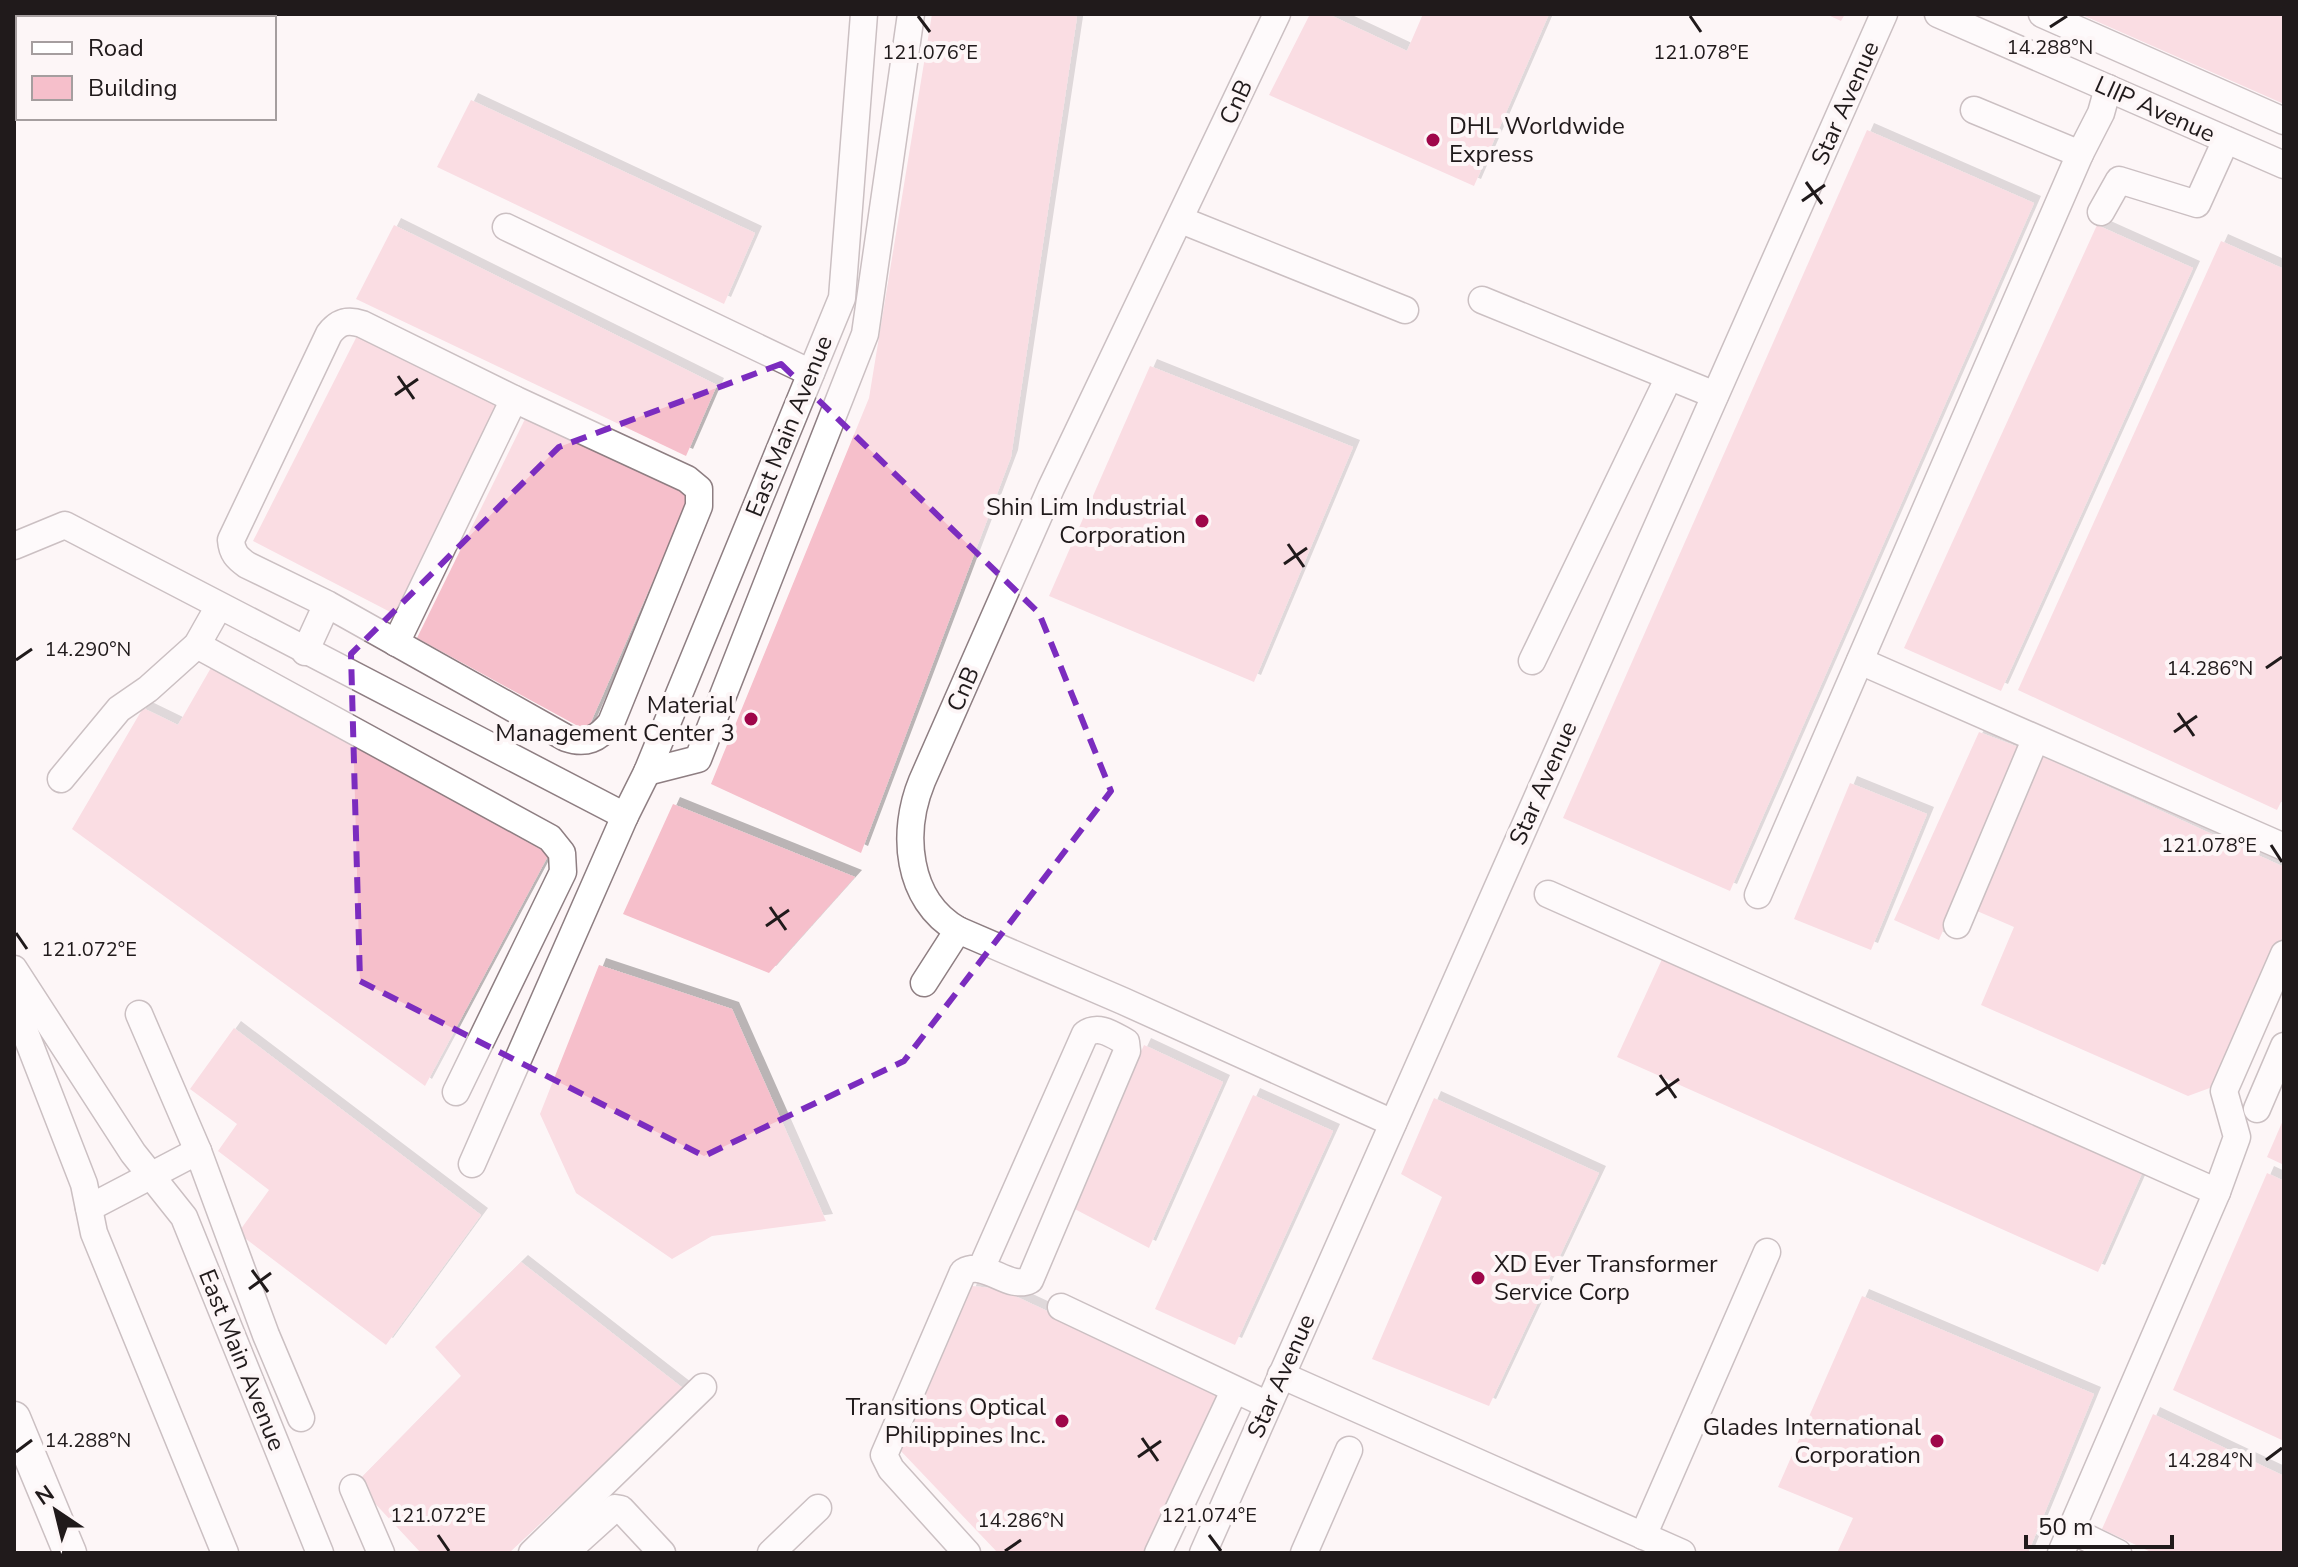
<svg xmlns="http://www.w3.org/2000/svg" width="2298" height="1567" viewBox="0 0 2298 1567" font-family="'Nunito Sans',sans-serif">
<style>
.building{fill:#f6bfcb;filter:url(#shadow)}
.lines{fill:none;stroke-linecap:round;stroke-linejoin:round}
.minor-casing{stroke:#8e7e82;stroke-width:29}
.major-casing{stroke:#8e7e82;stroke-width:35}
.minor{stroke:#fff;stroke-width:26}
.major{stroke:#fff;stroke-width:32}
.marked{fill:none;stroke:#7b2cbf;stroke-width:6;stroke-dasharray:16 10;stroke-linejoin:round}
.ticks{fill:none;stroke:#201a1b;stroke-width:3}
.poi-dot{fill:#9f064a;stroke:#fdf6f7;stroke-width:3}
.labels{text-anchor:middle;stroke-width:8;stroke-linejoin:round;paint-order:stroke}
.street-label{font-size:24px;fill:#201a1b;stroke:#fdf6f7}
.poi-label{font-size:24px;fill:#201a1b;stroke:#fdf6f7;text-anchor:end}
.ticks-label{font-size:20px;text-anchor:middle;fill:#201a1b;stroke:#fdf6f7;stroke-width:8;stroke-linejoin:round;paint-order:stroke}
</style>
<defs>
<filter id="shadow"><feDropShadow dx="7" dy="-7" stdDeviation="0" flood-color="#0004"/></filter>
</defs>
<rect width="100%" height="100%" fill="#fdf6f7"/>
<g class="building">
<polygon points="932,14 1070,14 1077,17 1011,457 861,853 711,784 869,398"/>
<polygon points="1310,14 1328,14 1407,51 1423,14 1549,14 1474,186 1269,95"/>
<polygon points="1826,14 1845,14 1841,21"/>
<polygon points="2080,14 2284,14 2284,104"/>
<polygon points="471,100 755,233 724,304 437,167"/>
<polygon points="1867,130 2034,203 1730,891 1563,818"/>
<polygon points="394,225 717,385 686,456 356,299"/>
<polygon points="2097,225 2193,268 2001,691 1904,648"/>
<polygon points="2221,241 2284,269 2284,796 2277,810 2018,690"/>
<polygon points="359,332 503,401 398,616 253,541"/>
<polygon points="1150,366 1353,447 1254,682 1049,596"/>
<polygon points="525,419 691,494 587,731 417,638"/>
<polygon points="212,666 549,854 425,1086 72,829 143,708 178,725"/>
<polygon points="1979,732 2021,748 1939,940 1894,920"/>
<polygon points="2041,756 2284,867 2284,933 2218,1085 2188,1096 1981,1005 2014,927 1977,911"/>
<polygon points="1850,783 1927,814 1871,950 1794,919"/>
<polygon points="673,804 855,877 769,973 623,914"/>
<polygon points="1663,957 2143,1171 2098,1272 1617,1057"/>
<polygon points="599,965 732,1009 826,1221 712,1236 672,1259 576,1193 540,1114"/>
<polygon points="234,1028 481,1215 386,1345 238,1233 269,1190 218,1151 237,1124 190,1089"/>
<polygon points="1144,1045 1223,1082 1149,1248 1069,1206"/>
<polygon points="1253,1095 1333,1131 1235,1345 1155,1309"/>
<polygon points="1434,1098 1599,1173 1489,1406 1372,1359 1442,1197 1401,1174"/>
<polygon points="2284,1118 2284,1165 2267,1157"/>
<polygon points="2267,1173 2284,1181 2284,1441 2173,1390"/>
<polygon points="521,1262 684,1389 509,1553 421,1553 356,1483 461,1376 435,1347"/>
<polygon points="972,1286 1000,1289 1225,1394 1156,1553 998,1553 898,1448"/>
<polygon points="1862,1296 2094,1394 2028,1553 1837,1553 1853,1518 1778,1487"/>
<polygon points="2153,1414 2284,1476 2284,1553 2153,1553 2102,1529"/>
</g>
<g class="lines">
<defs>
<g id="minor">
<path d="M1277,14L1051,488L922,781C901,832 906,900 958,930L1123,1001L1393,1123"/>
<polyline points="1938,14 2284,165"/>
<polyline points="2042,14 2284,121"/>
<polyline points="1974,110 2080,154"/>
<polyline points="2101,212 2119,180 2197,204 2226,140"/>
<polyline points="1181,220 1405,310"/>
<polyline points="506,227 811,373"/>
<polyline points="1482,300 1715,395"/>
<polyline points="14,546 65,525 625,816"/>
<polyline points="396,643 514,399"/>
<polyline points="197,645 550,838 562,853 563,872 456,1092"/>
<path d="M305,652L327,604L247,565C237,558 232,553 231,540L329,334C338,322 347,319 362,324L514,399L687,479L699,489V506L611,723C598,739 586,745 566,738L327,604"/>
<polyline points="1532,661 1669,377"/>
<polyline points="1860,661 2284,847"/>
<polyline points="647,772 698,759 865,334 911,14"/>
<polyline points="61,779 119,709 148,689 197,645 219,606"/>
<polyline points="1548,894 2217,1192"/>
<polyline points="1758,895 2080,154 2101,113 2108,88"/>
<polyline points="1957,925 2035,740"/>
<polyline points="14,969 133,1153 184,1217 320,1553"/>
<polyline points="924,983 958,930"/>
<polyline points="14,1004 84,1184 94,1233 225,1553"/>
<polyline points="139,1014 198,1151"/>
<polyline points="2257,1109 2284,1046"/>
<polyline points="472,1164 625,816 647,772 842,298 864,14"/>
<polyline points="89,1208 198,1151 266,1335 301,1418"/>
<polyline points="1061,1307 1268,1405"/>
<polyline points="1281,1375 1682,1553"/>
<polyline points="353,1488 381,1553"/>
<polyline points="2071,1530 2118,1553"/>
<polyline points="1643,1536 1767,1252"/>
<polyline points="532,1553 703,1387"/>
<polyline points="565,1553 615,1508 621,1509 662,1553"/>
<polyline points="771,1553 818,1508"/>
<path d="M967,1553L891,1469L884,1455L963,1272C986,1259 1008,1291 1030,1280L1127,1051L1126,1042C1113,1035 1099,1024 1085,1034L981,1269"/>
<polyline points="1158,1553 1234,1391"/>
<polyline points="1203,1553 1884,14"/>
<polyline points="1304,1553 1349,1450"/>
<polyline points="2061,1553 2217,1192 2237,1137 2224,1091 2284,954"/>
</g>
<polyline id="major" points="14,1418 70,1553"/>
</defs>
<use href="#minor" class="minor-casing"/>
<use href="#major" class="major-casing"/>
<use href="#minor" class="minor"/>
<use href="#major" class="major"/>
</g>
<path d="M0 0H2298V1567H0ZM781,364L1039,613L1111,791L904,1061L704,1156L360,981L351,654L559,447Z" fill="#fdf6f7" fill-opacity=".55" fill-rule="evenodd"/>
<path class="marked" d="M781,364L1039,613L1111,791L904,1061L704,1156L360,981L351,654L559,447Z"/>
<path class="ticks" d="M918,16L930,32M1690,16L1701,32M2050,27L2067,16M1806,182L1822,204M1802,201L1825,185M398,376L414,399M395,395L418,379M1288,544L1304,567M1284,564L1307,548M16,660L32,649M2266,668L2282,657M2178,713L2194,736M2174,732L2197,716M2271,845L2282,862M770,907L786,930M766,926L789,910M16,933L27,949M1660,1075L1676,1098M1656,1095L1679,1079M252,1270L268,1292M249,1289L271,1273M1142,1438L1158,1461M16,1452L32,1440M1138,1457L1161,1441M2266,1460L2282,1448M438,1535L449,1551M1209,1535L1221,1551M1005,1551L1021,1540"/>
<g class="poi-dot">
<circle cx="1433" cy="140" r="8"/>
<circle cx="1202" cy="521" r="8"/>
<circle cx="751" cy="719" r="8"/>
<circle cx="1478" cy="1278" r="8"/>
<circle cx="1062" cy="1421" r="8"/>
<circle cx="1937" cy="1441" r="8"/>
</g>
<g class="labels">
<g class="street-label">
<text transform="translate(1236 102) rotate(-65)" y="8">CnB</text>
<text transform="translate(1845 103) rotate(-66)" y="8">Star Avenue</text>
<text transform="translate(2155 109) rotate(24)" y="8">LIIP Avenue</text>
<text transform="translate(789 426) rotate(-68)" y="8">East Main Avenue</text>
<text transform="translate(963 689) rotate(-66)" y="8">CnB</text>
<text transform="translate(1543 783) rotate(-66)" y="8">Star Avenue</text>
<text transform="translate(242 1360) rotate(68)" y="8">East Main Avenue</text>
<text transform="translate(1281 1376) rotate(-66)" y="8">Star Avenue</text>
</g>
<g class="poi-label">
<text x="1449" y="134" text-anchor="start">DHL Worldwide<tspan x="1449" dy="28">Express</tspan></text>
<text x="1186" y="515">Shin Lim Industrial<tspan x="1186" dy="28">Corporation</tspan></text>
<text x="735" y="713">Material<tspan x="735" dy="28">Management Center 3</tspan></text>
<text x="1494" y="1272" text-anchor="start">XD Ever Transformer<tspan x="1494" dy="28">Service Corp</tspan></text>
<text x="1046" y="1415">Transitions Optical<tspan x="1046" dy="28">Philippines Inc.</tspan></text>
<text x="1921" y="1435">Glades International<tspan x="1921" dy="28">Corporation</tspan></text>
</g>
</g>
<g class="ticks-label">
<text x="2050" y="54">14.288°N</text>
<text x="930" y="59">121.076°E</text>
<text x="1701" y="59">121.078°E</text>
<text x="88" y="656">14.290°N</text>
<text x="2210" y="675">14.286°N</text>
<text x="2209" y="852">121.078°E</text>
<text x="89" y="956">121.072°E</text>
<text x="88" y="1447">14.288°N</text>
<text x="2210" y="1467">14.284°N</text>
<text x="438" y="1522">121.072°E</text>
<text x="1209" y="1522">121.074°E</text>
<text x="1021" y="1527">14.286°N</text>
</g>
<rect width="2298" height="1567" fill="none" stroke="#201a1b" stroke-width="32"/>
<rect x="16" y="16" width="260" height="104" fill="#fdf6f7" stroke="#a59e9f" stroke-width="2"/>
<rect x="32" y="42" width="40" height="12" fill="#ffffff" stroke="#a59e9f" stroke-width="2"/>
<text x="88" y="56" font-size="24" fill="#201a1b">Road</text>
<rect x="32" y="76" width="40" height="24" fill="#f6bfcb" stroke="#a59e9f" stroke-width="2"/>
<text x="88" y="96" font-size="24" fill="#201a1b">Building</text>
<g transform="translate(56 1511) rotate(325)" stroke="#fdf6f7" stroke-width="6" paint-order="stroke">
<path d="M0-6L14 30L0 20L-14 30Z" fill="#201a1b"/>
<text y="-12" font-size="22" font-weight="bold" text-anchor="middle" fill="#201a1b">N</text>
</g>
<path d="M2026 1535v12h146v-12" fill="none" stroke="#201a1b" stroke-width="4"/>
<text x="2038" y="1535" font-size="24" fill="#201a1b" stroke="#fdf6f7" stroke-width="6" paint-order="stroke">50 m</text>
</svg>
